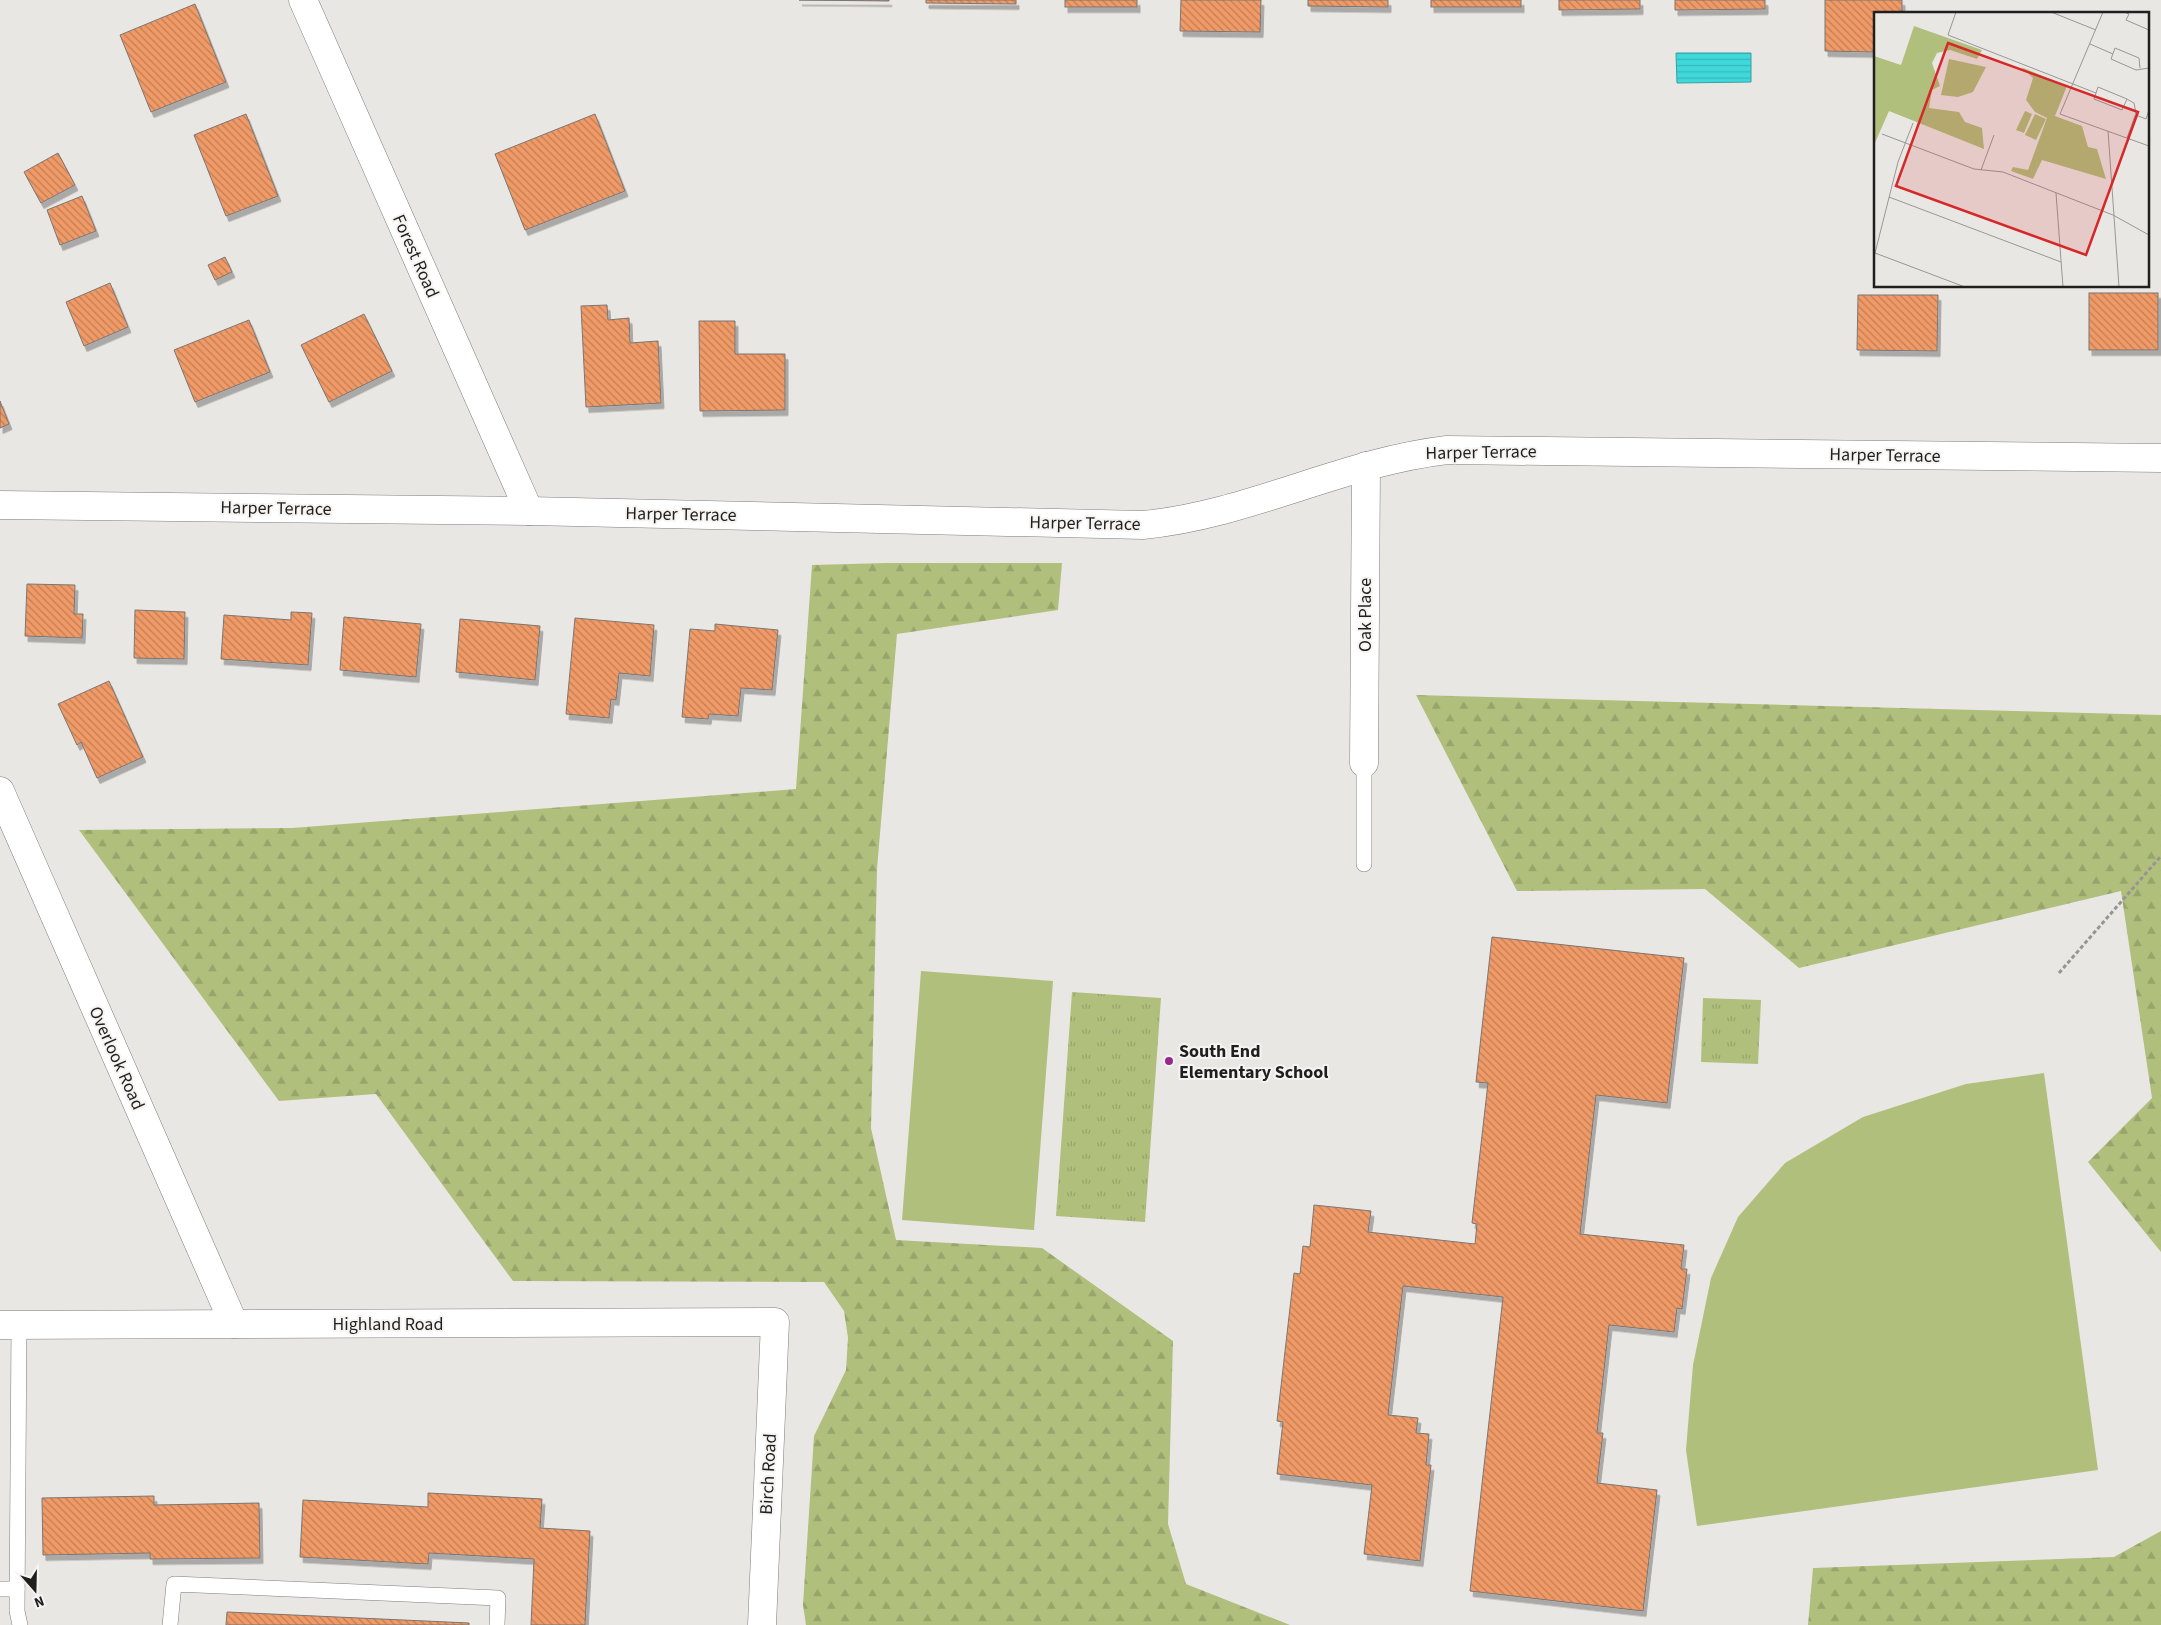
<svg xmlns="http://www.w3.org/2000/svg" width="2161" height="1625" viewBox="0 0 2161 1625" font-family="'Source Sans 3',sans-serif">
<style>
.grass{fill:url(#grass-tufts)}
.forest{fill:url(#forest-firs)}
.pitch{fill:#b0bf7c}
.water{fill:url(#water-rules);stroke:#36a0a2}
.building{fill:url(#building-back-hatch);stroke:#797674;filter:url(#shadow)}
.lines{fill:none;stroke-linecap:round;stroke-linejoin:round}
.service-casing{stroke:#7f7d7b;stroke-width:16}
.minor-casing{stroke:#7f7d7b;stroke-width:29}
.path{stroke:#979593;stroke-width:3;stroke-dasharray:4 2.5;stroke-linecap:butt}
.service{stroke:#fff;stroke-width:15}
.minor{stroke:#fff;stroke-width:28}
.poi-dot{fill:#96298a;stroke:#f6f4f2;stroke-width:2}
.labels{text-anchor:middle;stroke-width:4;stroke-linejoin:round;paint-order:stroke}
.street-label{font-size:18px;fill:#201f1e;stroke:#f6f4f2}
.poi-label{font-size:18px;font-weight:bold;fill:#201f1e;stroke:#f6f4f2;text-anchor:start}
.inset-road{fill:none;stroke:#999795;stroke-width:1}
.view{fill:#d62828;fill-opacity:0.15;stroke:#d62828;stroke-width:2.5}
.inset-edge{fill:none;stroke:#201f1e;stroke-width:2.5}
</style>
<defs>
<pattern id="grass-tufts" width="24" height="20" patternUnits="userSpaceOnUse" patternTransform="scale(1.25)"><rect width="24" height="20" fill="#b0bf7c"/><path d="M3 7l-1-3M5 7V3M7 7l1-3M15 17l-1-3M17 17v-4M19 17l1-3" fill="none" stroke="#97a46b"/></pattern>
<pattern id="forest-firs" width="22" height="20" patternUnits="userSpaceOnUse" patternTransform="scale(1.25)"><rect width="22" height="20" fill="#b0bf7c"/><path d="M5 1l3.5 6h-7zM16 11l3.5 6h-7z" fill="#97a46b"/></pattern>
<pattern id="water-rules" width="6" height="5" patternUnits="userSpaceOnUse" patternTransform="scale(1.25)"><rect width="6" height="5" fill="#3fd8db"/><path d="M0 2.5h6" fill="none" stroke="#37b9bc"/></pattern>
<pattern id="building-back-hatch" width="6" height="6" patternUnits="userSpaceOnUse" patternTransform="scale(1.25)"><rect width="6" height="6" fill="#f09a67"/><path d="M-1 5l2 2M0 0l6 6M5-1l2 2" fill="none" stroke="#c27d54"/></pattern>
<filter id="shadow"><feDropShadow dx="3" dy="5.5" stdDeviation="0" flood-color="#0004"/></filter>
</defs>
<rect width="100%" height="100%" fill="#e9e7e4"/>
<g class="grass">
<polygon points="1072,992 1161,998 1145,1222 1056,1216"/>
<polygon points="1703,998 1761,1000 1758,1064 1701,1062"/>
</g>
<g class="forest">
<polygon points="887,563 1062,563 1058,610 897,634 877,869 871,1128 896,1240 1042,1248 1173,1341 1168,1524 1186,1584 1290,1625 806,1625 803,1605 814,1436 846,1370 848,1338 844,1311 824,1282 513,1281 376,1094 279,1101 79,830 292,828 796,789 812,565"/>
<polygon points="1416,695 2161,715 2161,1252 2088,1162 2152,1098 2121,891 1799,968 1705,889 1517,891"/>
<polygon points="2161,1531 2161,1625 1808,1625 1813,1568 2114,1557"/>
</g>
<g class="pitch">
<polygon points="921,971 1053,981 1034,1230 902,1220"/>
<polygon points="2044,1073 2098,1470 1697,1526 1686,1450 1693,1365 1711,1278 1738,1217 1785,1163 1863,1117 1966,1084"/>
</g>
<polygon class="water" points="1676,53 1751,53 1751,82 1677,83"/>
<g class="building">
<polygon points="799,0 889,0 889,1"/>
<polygon points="926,0 1016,0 1016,4 926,3"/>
<rect x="1065" y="0" width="72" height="7"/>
<polygon points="1181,0 1261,0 1260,32 1180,31"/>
<polygon points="1308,0 1388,0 1388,7 1308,6"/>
<rect x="1431" y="0" width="90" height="7"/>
<polygon points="1559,0 1640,0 1640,9 1559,10"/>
<polygon points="1675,0 1765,0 1765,9 1675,10"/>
<polygon points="1825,0 1902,0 1902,14 1875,14 1875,52 1825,51"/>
<polygon points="195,4 226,82 151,112 120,35"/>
<polygon points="246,114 278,196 226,216 194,135"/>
<polygon points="595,114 625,191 525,230 495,154"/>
<polygon points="58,153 75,185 41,203 24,172"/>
<polygon points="82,196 96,231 60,245 47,210"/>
<polygon points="225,257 232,272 215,280 208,265"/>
<polygon points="110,283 128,327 84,346 66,302"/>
<rect x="2089" y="293" width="69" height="57"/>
<polygon points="1858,295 1938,295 1937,351 1857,350"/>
<polygon points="607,305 608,320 629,318 630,343 658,341 661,403 586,407 581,306"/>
<polygon points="364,314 392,371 329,402 301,345"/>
<polygon points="249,320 270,372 195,402 174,350"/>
<polygon points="699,321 735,321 735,354 785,354 785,410 700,411"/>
<polygon points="0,401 9,424 0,428"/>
<polygon points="27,584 75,585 74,614 83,614 82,638 25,636"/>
<polygon points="135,610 185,612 184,659 134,658"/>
<polygon points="291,612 312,613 308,665 221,659 224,615 291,620"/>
<polygon points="344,617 421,624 416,677 340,670"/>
<polygon points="575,618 654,625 650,676 619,673 616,700 611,699 609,718 566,714"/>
<polygon points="460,619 540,626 535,680 456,672"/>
<polygon points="715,624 778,630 772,690 741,688 738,716 709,714 708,719 682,717 690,629 715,631"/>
<polygon points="109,681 143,757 97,778 81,742 77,745 58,704"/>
<polygon points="1492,937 1684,958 1667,1103 1596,1095 1580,1234 1684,1245 1681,1269 1687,1269 1682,1309 1677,1308 1674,1332 1609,1325 1597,1433 1603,1433 1597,1483 1657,1490 1643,1611 1470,1591 1503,1297 1403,1286 1388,1415 1418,1418 1416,1433 1429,1434 1426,1465 1431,1465 1420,1561 1364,1554 1372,1485 1277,1474 1283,1422 1277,1421 1294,1273 1300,1274 1303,1246 1310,1247 1314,1205 1371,1211 1368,1232 1475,1244 1477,1224 1472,1223 1488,1083 1476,1082"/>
<polygon points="428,1493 542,1499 540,1528 590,1531 585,1625 531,1625 534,1559 429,1553 428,1564 300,1557 303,1500 428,1507"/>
<polygon points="154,1496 154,1505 259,1503 260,1558 150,1559 150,1553 43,1555 42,1498"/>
<polygon points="227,1612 469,1623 469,1625 226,1625"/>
</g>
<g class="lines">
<defs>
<g id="service">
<polyline points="1364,864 1364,763"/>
<polyline points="19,1325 17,1611 20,1625"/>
<polyline points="0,1589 17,1589"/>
<polyline points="170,1625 174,1584 498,1598 497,1625"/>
</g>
<g id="minor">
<polyline points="303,0 529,511"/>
<path d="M0,505L529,511L1143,525C1248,515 1343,462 1447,450L2161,458"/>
<polyline points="1364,763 1366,466"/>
<polyline points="0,791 234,1324"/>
<polyline points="0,1325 775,1322 762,1625"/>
</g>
</defs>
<use href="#service" class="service-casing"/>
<use href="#minor" class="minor-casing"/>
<polyline class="path" points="2059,973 2161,856"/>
<use href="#service" class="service"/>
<use href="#minor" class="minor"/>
</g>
<circle class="poi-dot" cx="1169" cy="1061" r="5"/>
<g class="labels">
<g class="street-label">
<text transform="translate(416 256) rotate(66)" y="6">Forest Road</text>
<text transform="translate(1481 452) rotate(-1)" y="6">Harper Terrace</text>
<text transform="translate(1885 455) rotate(1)" y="6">Harper Terrace</text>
<text transform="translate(276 508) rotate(1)" y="6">Harper Terrace</text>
<text transform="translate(681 514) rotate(1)" y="6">Harper Terrace</text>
<text transform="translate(1085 523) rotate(1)" y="6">Harper Terrace</text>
<text transform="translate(1365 615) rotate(-90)" y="6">Oak Place</text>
<text transform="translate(117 1058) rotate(66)" y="6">Overlook Road</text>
<text x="388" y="1330">Highland Road</text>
<text transform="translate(768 1474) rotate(-87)" y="6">Birch Road</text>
</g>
<g class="poi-label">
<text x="1179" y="1057">South End<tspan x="1179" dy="21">Elementary School</tspan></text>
</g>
</g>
<g transform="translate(1874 12)">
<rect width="275" height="275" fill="#e9e7e4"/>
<path d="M151,99L158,102L150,121L142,118Z" fill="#b0bf7c"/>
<path d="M40,14L108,38L103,47L76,38L63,41L58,51L66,74L58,78L55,96L85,100L91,110L108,116L110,137L15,99L0,133V44L27,53ZM147,55L193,74L181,104L208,114L214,135L223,137L232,167L168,148L159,167L137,159L139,155L154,158L173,106L161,100L152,88L159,66Z" fill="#b0bf7c"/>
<path d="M75,47L112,55L99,80L84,85L67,83ZM161,102L172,107L162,128L151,123Z" fill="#b0bf7c"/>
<path class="inset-road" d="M82,0L74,23L222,81M177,0L222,18M229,0L186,102L275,134M250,0L255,2L252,8L275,18M216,32L239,42M266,56L265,46L241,36L237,47L262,58L275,56M253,87L248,98L220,87L224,75L253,87L258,90L260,91L262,101L253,126M262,103L272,107L275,98M234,119L245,275M8,122L100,157L129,160L239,203L275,223M107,158L120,123M182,181L189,275M15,185L187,250M1,241L91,275M0,245L24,150L39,111"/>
<path class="view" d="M74,31L264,100L212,243L22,174Z"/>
<rect width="275" height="275" class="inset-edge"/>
</g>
<g transform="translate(35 1590) rotate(160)" stroke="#f6f4f2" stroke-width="4" paint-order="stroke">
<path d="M0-4L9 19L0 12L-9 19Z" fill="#201f1e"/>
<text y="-8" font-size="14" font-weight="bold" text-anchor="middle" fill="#201f1e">N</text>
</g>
</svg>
